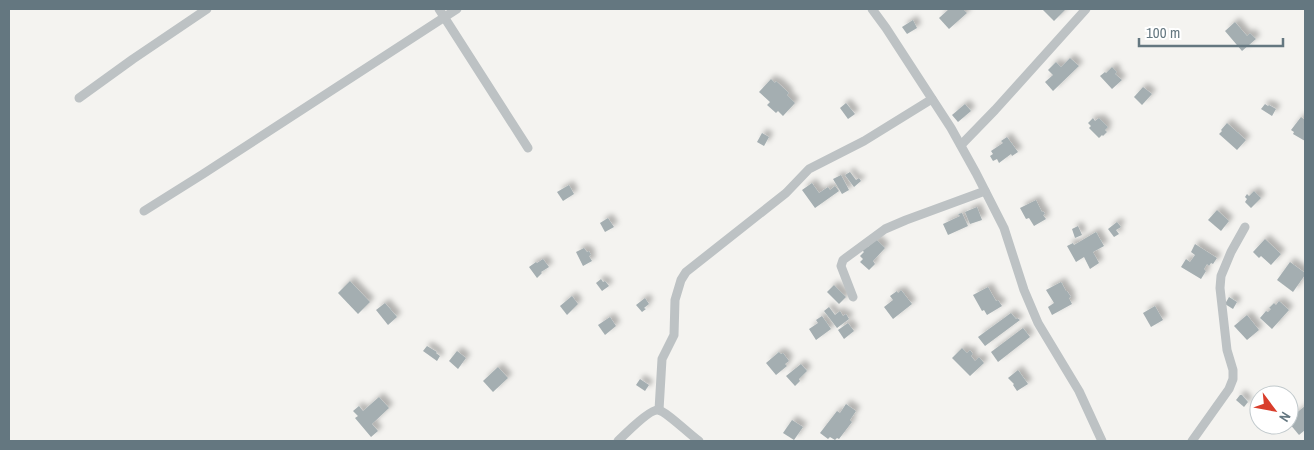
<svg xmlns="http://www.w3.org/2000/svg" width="1314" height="450" viewBox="0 0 1314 450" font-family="'Archivo Narrow',sans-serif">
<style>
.building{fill:#a4aeb1;filter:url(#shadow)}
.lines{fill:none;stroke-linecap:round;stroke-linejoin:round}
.minor{stroke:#bdc2c4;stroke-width:9}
</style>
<defs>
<filter id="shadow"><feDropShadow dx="4.5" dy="-4.5" stdDeviation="2.5" flood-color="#0004"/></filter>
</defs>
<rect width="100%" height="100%" fill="#f4f3f0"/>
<g class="building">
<polygon points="949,9 963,9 967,13 949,29 939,18"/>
<polygon points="1044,9 1066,9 1054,21 1043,10"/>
<polygon points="913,20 917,28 907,34 902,27"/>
<polygon points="1235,22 1247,36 1250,33 1256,39 1242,51 1225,31"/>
<polygon points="1070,58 1079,66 1053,91 1045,82 1053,75 1048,70 1056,62 1061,67"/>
<polygon points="1112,67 1117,72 1115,74 1122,80 1112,89 1100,76 1105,72 1106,73"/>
<polygon points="771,79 775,83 776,81 789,93 787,95 795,103 783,116 778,111 776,113 767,105 770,102 759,92"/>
<polygon points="1143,87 1152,94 1142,105 1134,97"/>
<polygon points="846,103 855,114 848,119 840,108"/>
<polygon points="965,104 971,111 958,122 952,115"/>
<polygon points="1265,104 1268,106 1269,105 1276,109 1272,116 1261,109"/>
<polygon points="1301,117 1305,120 1305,141 1293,134 1294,132 1291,130"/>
<polygon points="1093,118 1095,121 1099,118 1108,127 1105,130 1107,132 1103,136 1102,135 1099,138 1089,128 1091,126 1088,123"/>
<polygon points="1227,123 1246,140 1237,150 1219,134 1222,131 1221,130"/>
<polygon points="762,133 769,137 764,146 757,142"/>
<polygon points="1007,137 1018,152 1012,156 1011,154 999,163 997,159 993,161 990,156 993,154 991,151 1003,143 1001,141"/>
<polygon points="850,172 856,180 859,178 861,181 854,187 845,175"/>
<polygon points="841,175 849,190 842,194 833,179"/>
<polygon points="812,183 819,193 828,187 830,190 835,186 839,191 815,208 802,190"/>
<polygon points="569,185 574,194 563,201 557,192"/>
<polygon points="1254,191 1261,198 1251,208 1245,202 1247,199 1245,197 1247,194 1249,196"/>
<polygon points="1036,200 1042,212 1043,211 1045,214 1043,215 1046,219 1034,226 1029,218 1026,219 1020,208"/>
<polygon points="977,207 982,220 970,224 965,212"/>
<polygon points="1217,210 1229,221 1221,231 1208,220"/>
<polygon points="962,213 968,226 948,235 943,224 960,216 958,214"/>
<polygon points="608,218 614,227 605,232 600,223"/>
<polygon points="1117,222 1121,227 1116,230 1119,234 1114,237 1108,229"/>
<polygon points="1078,226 1082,235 1075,238 1072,229"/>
<polygon points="1096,232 1104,246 1093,252 1099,263 1090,269 1084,257 1076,262 1067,246 1073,243 1074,245"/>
<polygon points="876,239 885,248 873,261 875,264 869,270 860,262 863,259 860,256 864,252 862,250 866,245 868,247"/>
<polygon points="1265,239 1281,254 1271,265 1261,256 1259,258 1253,252"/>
<polygon points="1195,244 1217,258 1213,264 1211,263 1209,266 1207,264 1204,269 1206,271 1201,279 1181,267 1186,259 1190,262 1195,255 1191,252"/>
<polygon points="584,248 587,252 589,251 591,255 589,256 592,261 583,266 576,252"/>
<polygon points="543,259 549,267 541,272 542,273 537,278 529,267 536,262 537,263"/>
<polygon points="1290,262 1305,273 1305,275 1293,292 1277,280"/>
<polygon points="601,279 603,282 605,281 609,286 602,291 596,283"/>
<polygon points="350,281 370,302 358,314 338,293"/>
<polygon points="1061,282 1066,291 1067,291 1071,297 1069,298 1072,304 1052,315 1048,307 1054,303 1046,290"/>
<polygon points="834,285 846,297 839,304 827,292"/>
<polygon points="988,287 996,301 998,300 1002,306 987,315 984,310 982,311 973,295"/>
<polygon points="901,290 912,304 893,319 884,307 893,300 890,296 897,291 898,293"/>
<polygon points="572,296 578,304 567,315 560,306"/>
<polygon points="1229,297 1237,302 1233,309 1225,304"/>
<polygon points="645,298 649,304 644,308 646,309 642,312 636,305"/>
<polygon points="1279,301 1289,310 1272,329 1260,318 1266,311 1268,312 1271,309 1269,308 1274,303 1276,305"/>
<polygon points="385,303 397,317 388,325 376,310"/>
<polygon points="1155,306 1163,320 1151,327 1143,313"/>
<polygon points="829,307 835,315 840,311 843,316 846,314 849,319 837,328 824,311"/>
<polygon points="1011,313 1016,319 1017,318 1020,320 985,346 978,337"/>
<polygon points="1247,315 1259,330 1247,340 1234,326"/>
<polygon points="822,316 831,329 816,340 809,329 818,323 816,320"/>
<polygon points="610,317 616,326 605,335 598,325"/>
<polygon points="848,323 854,331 844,339 838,330"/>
<polygon points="1023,328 1030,337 998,362 991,352"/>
<polygon points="427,346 437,352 436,353 440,356 437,361 423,351"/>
<polygon points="962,348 967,353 970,350 973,354 971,356 975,361 979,357 984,363 970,376 952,358"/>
<polygon points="457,351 466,358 458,369 449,361"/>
<polygon points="779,352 781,354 783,353 789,361 785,364 787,366 776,375 766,363"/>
<polygon points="801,364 807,371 799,379 800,381 795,386 786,376"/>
<polygon points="498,367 508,378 493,392 483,381"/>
<polygon points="1018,370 1028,384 1017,391 1013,385 1014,384 1008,378"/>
<polygon points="640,379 649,385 645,391 636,385"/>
<polygon points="1240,395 1242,395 1248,402 1244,407 1236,400"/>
<polygon points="379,397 389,408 372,424 378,431 371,437 355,418 358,416 353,411 359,406 363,411"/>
<polygon points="846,404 856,411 850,420 852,422 839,439 837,438 835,440 830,437 828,439 820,433 837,411 840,413"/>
<polygon points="1305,406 1305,430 1299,435 1289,423 1289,419"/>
<polygon points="792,420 803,427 794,440 783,433"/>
</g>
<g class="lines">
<g class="minor">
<polyline points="439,9 528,148"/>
<polyline points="872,9 886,28 951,128 976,173 1004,228 1024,290 1038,323 1079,391 1102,441"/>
<polyline points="79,98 133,59 207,9"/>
<polyline points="961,145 995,110 1086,9"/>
<polyline points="144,211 203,174 457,9"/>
<polyline points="853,297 841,266 843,260 885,229 906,220 985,191"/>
<polyline points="659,410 662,359 674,335 675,300 681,280 686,272 786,193 809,169 864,141 932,99"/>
<path d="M618,441C624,435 650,409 658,410C666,411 690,435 699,441"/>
<polyline points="1192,441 1229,389 1233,379 1233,370 1227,350 1220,288 1221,276 1231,252 1245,227"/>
</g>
</g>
<rect width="1314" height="450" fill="none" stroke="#647780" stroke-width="20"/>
<g transform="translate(1274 410) rotate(122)"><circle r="24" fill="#ffffff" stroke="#c1c9cc"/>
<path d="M0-4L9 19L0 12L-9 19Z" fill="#d93d2b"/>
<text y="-8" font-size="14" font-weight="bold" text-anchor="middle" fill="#647780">N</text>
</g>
<path d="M1139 38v8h144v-8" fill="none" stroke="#647780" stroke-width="2.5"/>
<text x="1146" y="38" font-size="15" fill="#647780" stroke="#ffffff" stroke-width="4" paint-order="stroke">100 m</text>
</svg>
